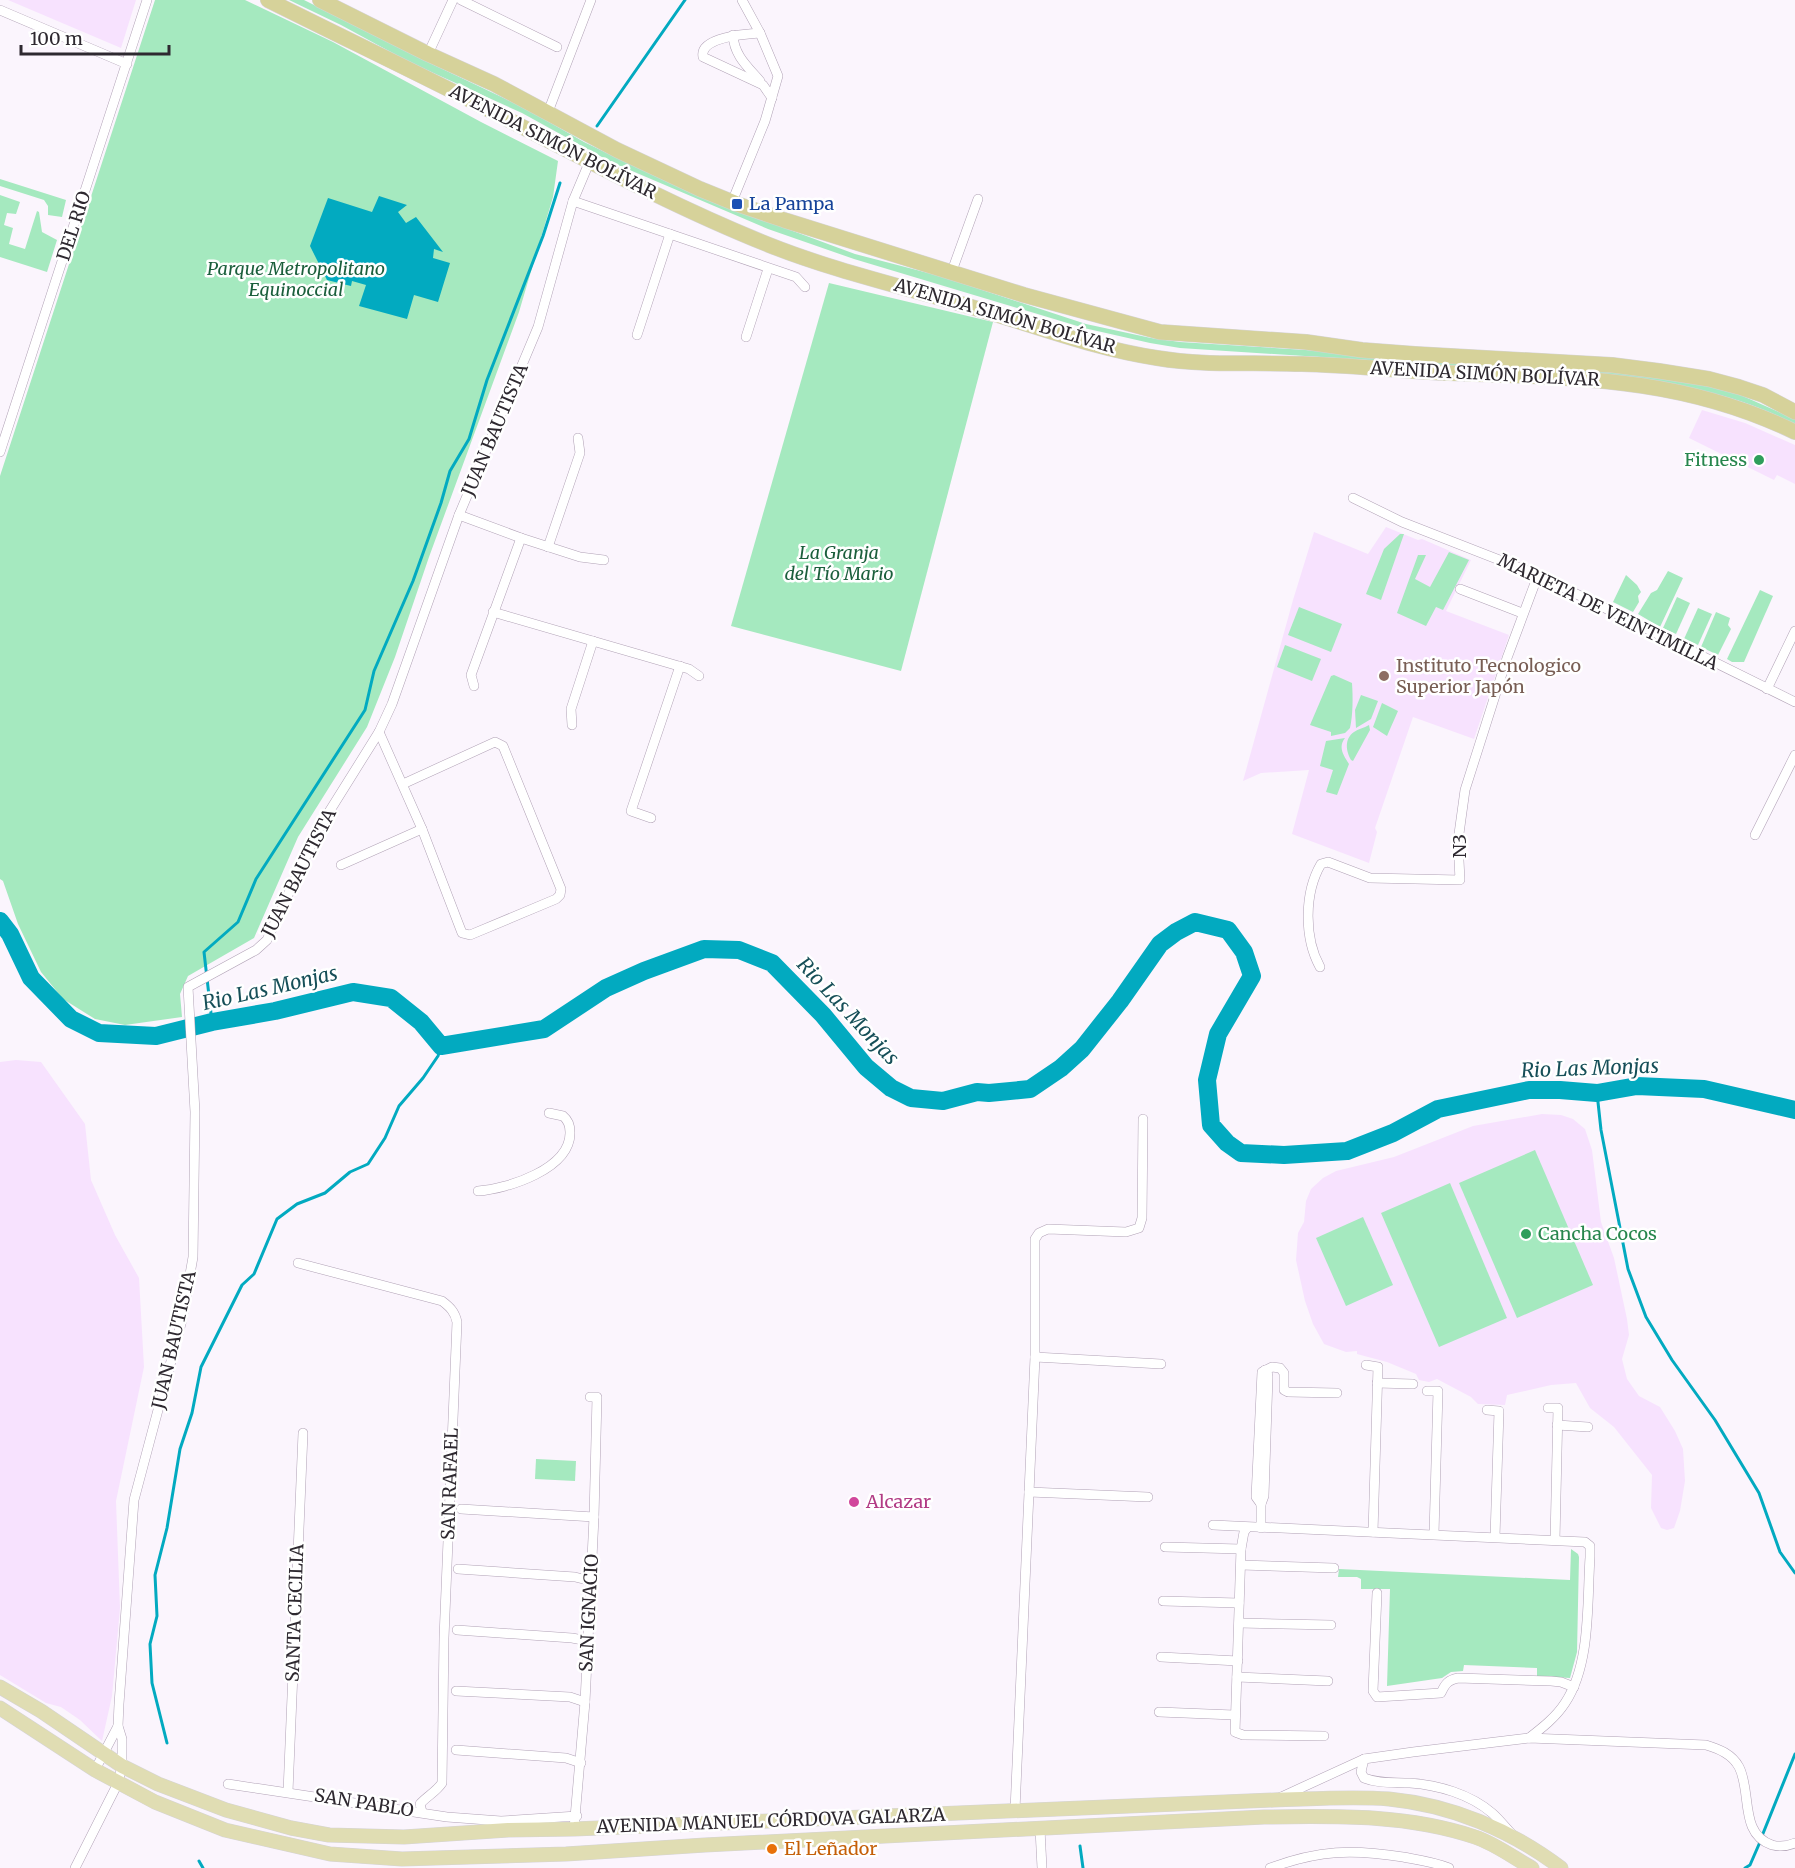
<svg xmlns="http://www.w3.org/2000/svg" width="1795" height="1868" viewBox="0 0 1795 1868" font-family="Merriweather,serif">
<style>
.built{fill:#f7e2fe}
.green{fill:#a5e9bf}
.water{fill:#02aac0}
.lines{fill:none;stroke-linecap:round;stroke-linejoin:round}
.stream{stroke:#02aac0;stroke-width:3}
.river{stroke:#02aac0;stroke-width:18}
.minor-casing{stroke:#b1a2b6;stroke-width:10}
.primary-casing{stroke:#d5d4d6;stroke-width:15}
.trunk-casing{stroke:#d5d4d6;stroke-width:16}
.minor{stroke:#fff;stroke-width:9}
.primary{stroke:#e0ddb3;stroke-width:14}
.trunk{stroke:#d6d29a;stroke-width:15}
.transit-dot{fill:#1a4fb4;stroke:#fff;stroke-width:2}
.leisure-dot{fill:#2e9e5b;stroke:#fff;stroke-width:2}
.education-dot{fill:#8d6e63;stroke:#fff;stroke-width:2}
.hotel-dot{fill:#d1479c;stroke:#fff;stroke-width:2}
.food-dot{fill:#e8710a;stroke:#fff;stroke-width:2}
.labels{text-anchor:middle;stroke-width:5;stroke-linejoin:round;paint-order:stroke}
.street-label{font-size:18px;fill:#2e2930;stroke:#fff}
.transit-label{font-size:18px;fill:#164399;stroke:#fff;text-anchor:start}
.park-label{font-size:18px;font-style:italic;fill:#1b5f3c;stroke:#fff}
.leisure-label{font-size:18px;fill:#27864d;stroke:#fff;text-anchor:end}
.education-label{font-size:18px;fill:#785e54;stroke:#fff;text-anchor:start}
.hotel-label{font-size:18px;fill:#b23c85;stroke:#fff;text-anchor:start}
.food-label{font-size:18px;fill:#c56008;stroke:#fff;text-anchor:start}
.water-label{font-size:20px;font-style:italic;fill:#164f58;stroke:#fff}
</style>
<rect width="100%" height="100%" fill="#fbf5fd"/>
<g class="built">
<polygon points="8,0 136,0 121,48"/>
<polygon points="1702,410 1745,423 1795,445 1795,484 1777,475 1774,480 1689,438"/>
<polygon points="1386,527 1418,540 1422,539 1471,560 1446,611 1509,635 1474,739 1413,717 1375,828 1377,832 1369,863 1292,834 1309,770 1261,773 1243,781 1293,600 1314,532 1368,554"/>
<polygon points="16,1060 41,1062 85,1124 91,1180 115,1235 139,1278 144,1367 116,1501 120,1608 112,1696 102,1741 80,1720 61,1707 46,1703 0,1675 0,1062"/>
<polygon points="1542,1114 1561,1115 1573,1119 1585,1129 1592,1150 1601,1222 1614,1258 1627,1319 1629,1335 1622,1359 1627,1379 1639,1396 1660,1407 1675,1431 1683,1449 1685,1481 1680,1511 1674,1528 1667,1530 1661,1528 1651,1508 1652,1475 1614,1427 1590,1408 1576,1383 1551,1385 1507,1395 1505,1405 1478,1404 1471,1397 1437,1379 1429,1382 1419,1380 1416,1374 1387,1362 1357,1354 1357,1351 1346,1352 1324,1344 1313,1324 1305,1301 1296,1260 1298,1233 1304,1222 1306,1201 1311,1189 1323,1178 1336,1171 1394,1157 1473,1126"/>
</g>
<g class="green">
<polygon points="155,0 245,0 333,42 481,122 558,161 553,197 519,312 429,557 395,657 367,727 298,837 254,938 188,976 180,994 182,1017 125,1025 95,1019 63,999 41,972 18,924 3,881 0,879 0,476"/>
<path d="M289,0H304L432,64L525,108L584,142L655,176L739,211L855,254L940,276L1086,324L1151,338L1180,342L1564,366L1689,382L1736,393L1795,419V425C1744,396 1688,387 1631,377L1180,348L1150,343L1084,328L854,259L768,229L611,162L522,113L409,62L341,25Z"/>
<polygon points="0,179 66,200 62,217 48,215 48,206 44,200 0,186"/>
<polygon points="0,195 20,202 16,214 7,213 4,225 13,228 9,244 25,249 37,211 39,212 42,232 57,240 47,272 0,257"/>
<polygon points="829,283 993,322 901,671 731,626"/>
<polygon points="1400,534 1404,534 1381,600 1366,594 1384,549"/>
<polygon points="1449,552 1469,560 1443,610 1436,607 1426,626 1397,613 1418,555 1426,555 1415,579 1430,587"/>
<polygon points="1668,571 1683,578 1660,627 1638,614 1651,593 1657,590"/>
<polygon points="1626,575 1637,585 1641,592 1638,596 1639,602 1633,612 1613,602"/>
<polygon points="1760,590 1773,596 1744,662 1732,662 1727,659"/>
<polygon points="1677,597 1690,603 1676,634 1663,628"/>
<polygon points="1299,607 1342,624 1331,652 1288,635"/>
<polygon points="1698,608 1712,614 1698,645 1684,639"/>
<polygon points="1716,612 1730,618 1728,625 1731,629 1718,655 1701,647"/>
<polygon points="1285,645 1321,659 1312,681 1277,667"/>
<path d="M1334,675L1352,683C1353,697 1353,715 1350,728L1345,733L1331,736V732L1310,725L1331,676Z"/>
<polygon points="1361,695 1378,701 1371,719 1356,728 1355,710"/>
<polygon points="1382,703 1398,711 1387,736 1373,727"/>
<path d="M1369,725L1370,730L1353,761L1351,760C1346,751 1344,739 1354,732C1358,729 1364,728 1369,725Z"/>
<path d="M1345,738C1338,747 1343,755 1349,764L1337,795L1326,792L1333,770L1320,766L1326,741Z"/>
<polygon points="1535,1150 1593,1285 1517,1318 1459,1183"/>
<polygon points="1450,1183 1507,1318 1439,1347 1381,1213"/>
<polygon points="1363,1217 1393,1285 1346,1306 1316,1238"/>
<polygon points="536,1459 576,1461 575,1481 535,1479"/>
<polygon points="1571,1549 1578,1554 1579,1557 1577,1652 1570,1678 1537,1676 1537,1668 1464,1665 1463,1671 1451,1672 1442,1678 1387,1686 1390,1589 1361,1589 1361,1579 1357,1577 1338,1577 1339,1569 1570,1580"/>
</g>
<polygon class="water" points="379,196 407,205 398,212 406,223 416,217 443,252 434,249 433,258 450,263 438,302 414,295 407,319 359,306 366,285 352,281 351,286 327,280 310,246 328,198 372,212"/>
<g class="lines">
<g class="stream">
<polyline points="597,126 685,0"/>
<polyline points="212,1022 204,952 238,922 256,879 365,710 374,671 413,581 441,503 450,471 469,439 487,380 543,236 560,183"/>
<polyline points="1597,1093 1601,1130 1628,1269 1646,1317 1672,1360 1715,1420 1759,1493 1780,1552 1795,1573"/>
<polyline points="167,1743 152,1683 150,1644 157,1616 155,1575 167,1528 180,1449 192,1413 201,1367 242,1285 254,1274 277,1219 297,1204 325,1193 350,1172 368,1164 385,1138 399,1106 423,1078 438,1056 441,1046"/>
<polyline points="1762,1836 1795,1754"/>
<polyline points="1080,1846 1083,1868"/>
<polyline points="199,1861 203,1868"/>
<polyline points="1745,1868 1750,1865 1760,1842"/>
</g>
<polyline class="river" points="0,921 10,934 31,978 71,1019 99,1033 156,1036 212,1022 275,1011 353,992 391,998 421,1022 441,1046 544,1029 606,988 644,971 704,949 739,950 772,963 823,1015 866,1067 891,1088 911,1098 943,1101 977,1092 989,1093 1030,1089 1061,1068 1082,1049 1120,1001 1160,944 1176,932 1195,922 1228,930 1244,952 1252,976 1218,1034 1207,1080 1211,1125 1227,1143 1241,1153 1284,1155 1347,1151 1393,1133 1438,1109 1529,1090 1560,1090 1597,1093 1637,1086 1704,1089 1795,1110"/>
<defs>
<g id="minor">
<polyline points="461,0 557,47"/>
<polyline points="0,10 127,64"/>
<path d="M760,33C746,34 699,37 703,57L763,85L772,98"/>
<path d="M733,35C734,55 747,66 760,81"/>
<polyline points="428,54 453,0"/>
<polyline points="548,112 591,0"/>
<polyline points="573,201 796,277 805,287"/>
<polyline points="732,202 765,121 778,76 760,33 742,0"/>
<polyline points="952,271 978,199"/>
<polyline points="637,335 670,234"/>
<polyline points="746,337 768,269"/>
<polyline points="0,452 147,0"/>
<polyline points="1353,498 1402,522 1538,575 1795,702"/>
<polyline points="459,515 521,538 580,557 604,560"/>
<polyline points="548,547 580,453 578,438"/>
<polyline points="1460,589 1522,613"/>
<polyline points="493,612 689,669 699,676"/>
<polyline points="474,686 471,675 521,538"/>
<polyline points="1767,689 1795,631"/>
<polyline points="572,725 571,709 593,641"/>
<polyline points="379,732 422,829 462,933 470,935 556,899 560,895 561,889 503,746 495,742 403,784"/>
<polyline points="651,818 631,811 680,666"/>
<polyline points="1755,835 1795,755"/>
<polyline points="341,865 422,829"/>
<path d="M1320,967C1304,938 1304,893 1321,864L1328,862L1370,878L1460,880L1458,841L1465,790L1507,658L1538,575"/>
<path d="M478,1191C507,1189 571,1169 570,1132C570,1126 568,1120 563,1116L549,1113"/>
<path d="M298,1263L442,1301C450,1307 455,1312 457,1322L444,1638L442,1783C436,1792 427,1796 420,1804L422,1812"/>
<polyline points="1035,1357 1161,1364"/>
<polyline points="1366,1365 1378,1367 1373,1532"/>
<polyline points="1377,1383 1413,1384"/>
<polyline points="1427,1391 1438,1391 1434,1534"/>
<polyline points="1548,1408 1558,1408 1555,1540"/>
<polyline points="1487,1410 1499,1411 1495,1537"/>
<polyline points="1557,1425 1588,1427"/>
<polyline points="1029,1492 1148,1497"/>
<polyline points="1261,1504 1256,1497 1262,1372 1272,1367 1280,1368 1284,1373 1284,1390 1288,1392 1337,1393"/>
<polyline points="461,1509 594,1517"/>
<path d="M1213,1525L1585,1542L1590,1546V1557C1587,1603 1591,1664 1565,1703C1556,1717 1542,1728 1529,1738"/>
<polyline points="1247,1528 1244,1532 1241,1549 1235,1732 1243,1735 1324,1736"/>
<polyline points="1261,1528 1261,1504 1264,1496 1268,1377 1267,1371 1265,1370"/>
<polyline points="1165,1547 1241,1549"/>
<polyline points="1241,1565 1334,1568"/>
<polyline points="458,1569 575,1577 591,1581"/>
<path d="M1377,1593L1373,1691L1377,1697L1441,1693C1445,1684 1448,1680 1458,1678L1551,1681L1561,1682L1574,1687"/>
<polyline points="1163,1601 1239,1603"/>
<polyline points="1239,1623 1331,1625"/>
<polyline points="457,1630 572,1638 588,1641"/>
<polyline points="1161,1657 1238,1661"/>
<polyline points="1237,1677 1328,1681"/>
<polyline points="456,1691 570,1697 585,1702"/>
<polyline points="1159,1712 1234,1715"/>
<polyline points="456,1750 566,1758 581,1763"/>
<path d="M1364,1759L1361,1772L1364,1778C1379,1784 1394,1782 1410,1783C1438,1785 1470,1794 1492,1813C1499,1819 1505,1827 1511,1833"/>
<polyline points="95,1770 118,1726"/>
<polyline points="228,1784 447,1817 501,1821 577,1816"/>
<polyline points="288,1792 303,1433"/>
<path d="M1279,1798L1364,1759L1413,1752L1529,1738L1706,1745C1719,1749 1732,1754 1739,1767C1752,1792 1739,1834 1772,1845C1780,1847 1788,1846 1795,1843"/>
<polyline points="1015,1810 1035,1357 1035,1239 1039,1233 1048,1229 1126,1232 1139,1228 1142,1218 1143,1119"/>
<polyline points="574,1829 585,1702 594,1517 597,1397 590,1397"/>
<polyline points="1040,1829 1042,1868"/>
<polyline points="75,1868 118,1783 122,1766 122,1739 118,1726 119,1704 134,1500 182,1320 193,1257 195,1112 188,987 256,950 267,940 319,828 379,732 392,704 459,515 538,327 573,201 589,163"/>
<path d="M1270,1868C1319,1850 1352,1849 1403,1857C1419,1860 1434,1862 1449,1868"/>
</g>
<g id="primary">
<path d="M0,1687L41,1711L122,1766L158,1784L226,1810L291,1828L329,1835L404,1837L508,1830L574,1829L1274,1800C1312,1799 1351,1796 1389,1799C1451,1805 1511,1830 1561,1868"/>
<path d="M0,1708L95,1770L155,1802L225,1830L330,1854L402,1859L566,1854L705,1845L1264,1817C1336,1816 1406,1814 1475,1837C1494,1843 1514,1858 1532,1868"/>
</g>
<g id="trunk">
<path d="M268,0C338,35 409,69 478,104C574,153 669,205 769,245C837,272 909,288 978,309C1037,326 1096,349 1157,358C1205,366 1254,362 1302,364C1351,365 1399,371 1448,373C1572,378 1680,376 1795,432"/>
<polyline points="320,0 428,54 494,84 617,150 700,189 737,204 784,220 1024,295 1160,332 1306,342 1362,350 1415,354 1612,365 1659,371 1709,379 1739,387 1763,395 1795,412"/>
</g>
</defs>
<use href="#minor" class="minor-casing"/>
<use href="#primary" class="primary-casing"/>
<use href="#trunk" class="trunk-casing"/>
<use href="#minor" class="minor"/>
<use href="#primary" class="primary"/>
<use href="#trunk" class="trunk"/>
</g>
<rect class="transit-dot" x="731" y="198" width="12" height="12" rx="3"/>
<g class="leisure-dot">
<circle cx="1759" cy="460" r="6"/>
<circle cx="1526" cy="1234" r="6"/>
</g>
<circle class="education-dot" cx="1384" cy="676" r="6"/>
<circle class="hotel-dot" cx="854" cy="1502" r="6"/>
<circle class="food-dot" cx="772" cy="1849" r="6"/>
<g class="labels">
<g class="street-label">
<text transform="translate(553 142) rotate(27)" y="6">AVENIDA SIMÓN BOLÍVAR</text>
<text transform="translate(74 226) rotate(-72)" y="6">DEL RIO</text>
<text transform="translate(1005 316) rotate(16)" y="6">AVENIDA SIMÓN BOLÍVAR</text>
<text transform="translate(1485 374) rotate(3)" y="6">AVENIDA SIMÓN BOLÍVAR</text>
<text transform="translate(495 430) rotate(-67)" y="6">JUAN BAUTISTA</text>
<text transform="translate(1608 612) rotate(26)" y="6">MARIETA DE VEINTIMILLA</text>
<text transform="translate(1460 846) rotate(-90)" y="6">N3</text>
<text transform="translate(299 873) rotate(-63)" y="6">JUAN BAUTISTA</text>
<text transform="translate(174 1340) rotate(-77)" y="6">JUAN BAUTISTA</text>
<text transform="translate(450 1484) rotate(-88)" y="6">SAN RAFAEL</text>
<text transform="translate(295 1613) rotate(-88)" y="6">SANTA CECILIA</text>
<text transform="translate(589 1613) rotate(-87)" y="6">SAN IGNACIO</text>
<text transform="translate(364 1803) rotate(9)" y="6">SAN PABLO</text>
<text transform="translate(771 1821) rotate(-2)" y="6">AVENIDA MANUEL CÓRDOVA GALARZA</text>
</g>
<g class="transit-label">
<text x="749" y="210">La Pampa</text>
</g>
<g class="park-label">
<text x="296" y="275">Parque Metropolitano<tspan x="296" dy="21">Equinoccial</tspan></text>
<text x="839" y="559">La Granja<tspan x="839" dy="21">del Tío Mario</tspan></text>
</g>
<g class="leisure-label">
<text x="1747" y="466">Fitness</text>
<text x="1538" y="1240" text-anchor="start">Cancha Cocos</text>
</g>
<g class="education-label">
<text x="1396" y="672">Instituto Tecnologico<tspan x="1396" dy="21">Superior Japón</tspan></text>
</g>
<g class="hotel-label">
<text x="866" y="1508">Alcazar</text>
</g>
<g class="food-label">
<text x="784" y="1855">El Leñador</text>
</g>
<g class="water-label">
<text transform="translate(270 988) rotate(-13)" y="7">Rio Las Monjas</text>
<text transform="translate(848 1011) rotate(47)" y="7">Rio Las Monjas</text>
<text transform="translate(1590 1068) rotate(-2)" y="7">Rio Las Monjas</text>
</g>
</g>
<path d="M21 45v9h148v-9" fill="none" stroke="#2e2930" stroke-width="3"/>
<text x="30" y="45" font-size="18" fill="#2e2930" stroke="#ffffff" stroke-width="4.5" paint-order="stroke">100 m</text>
</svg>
